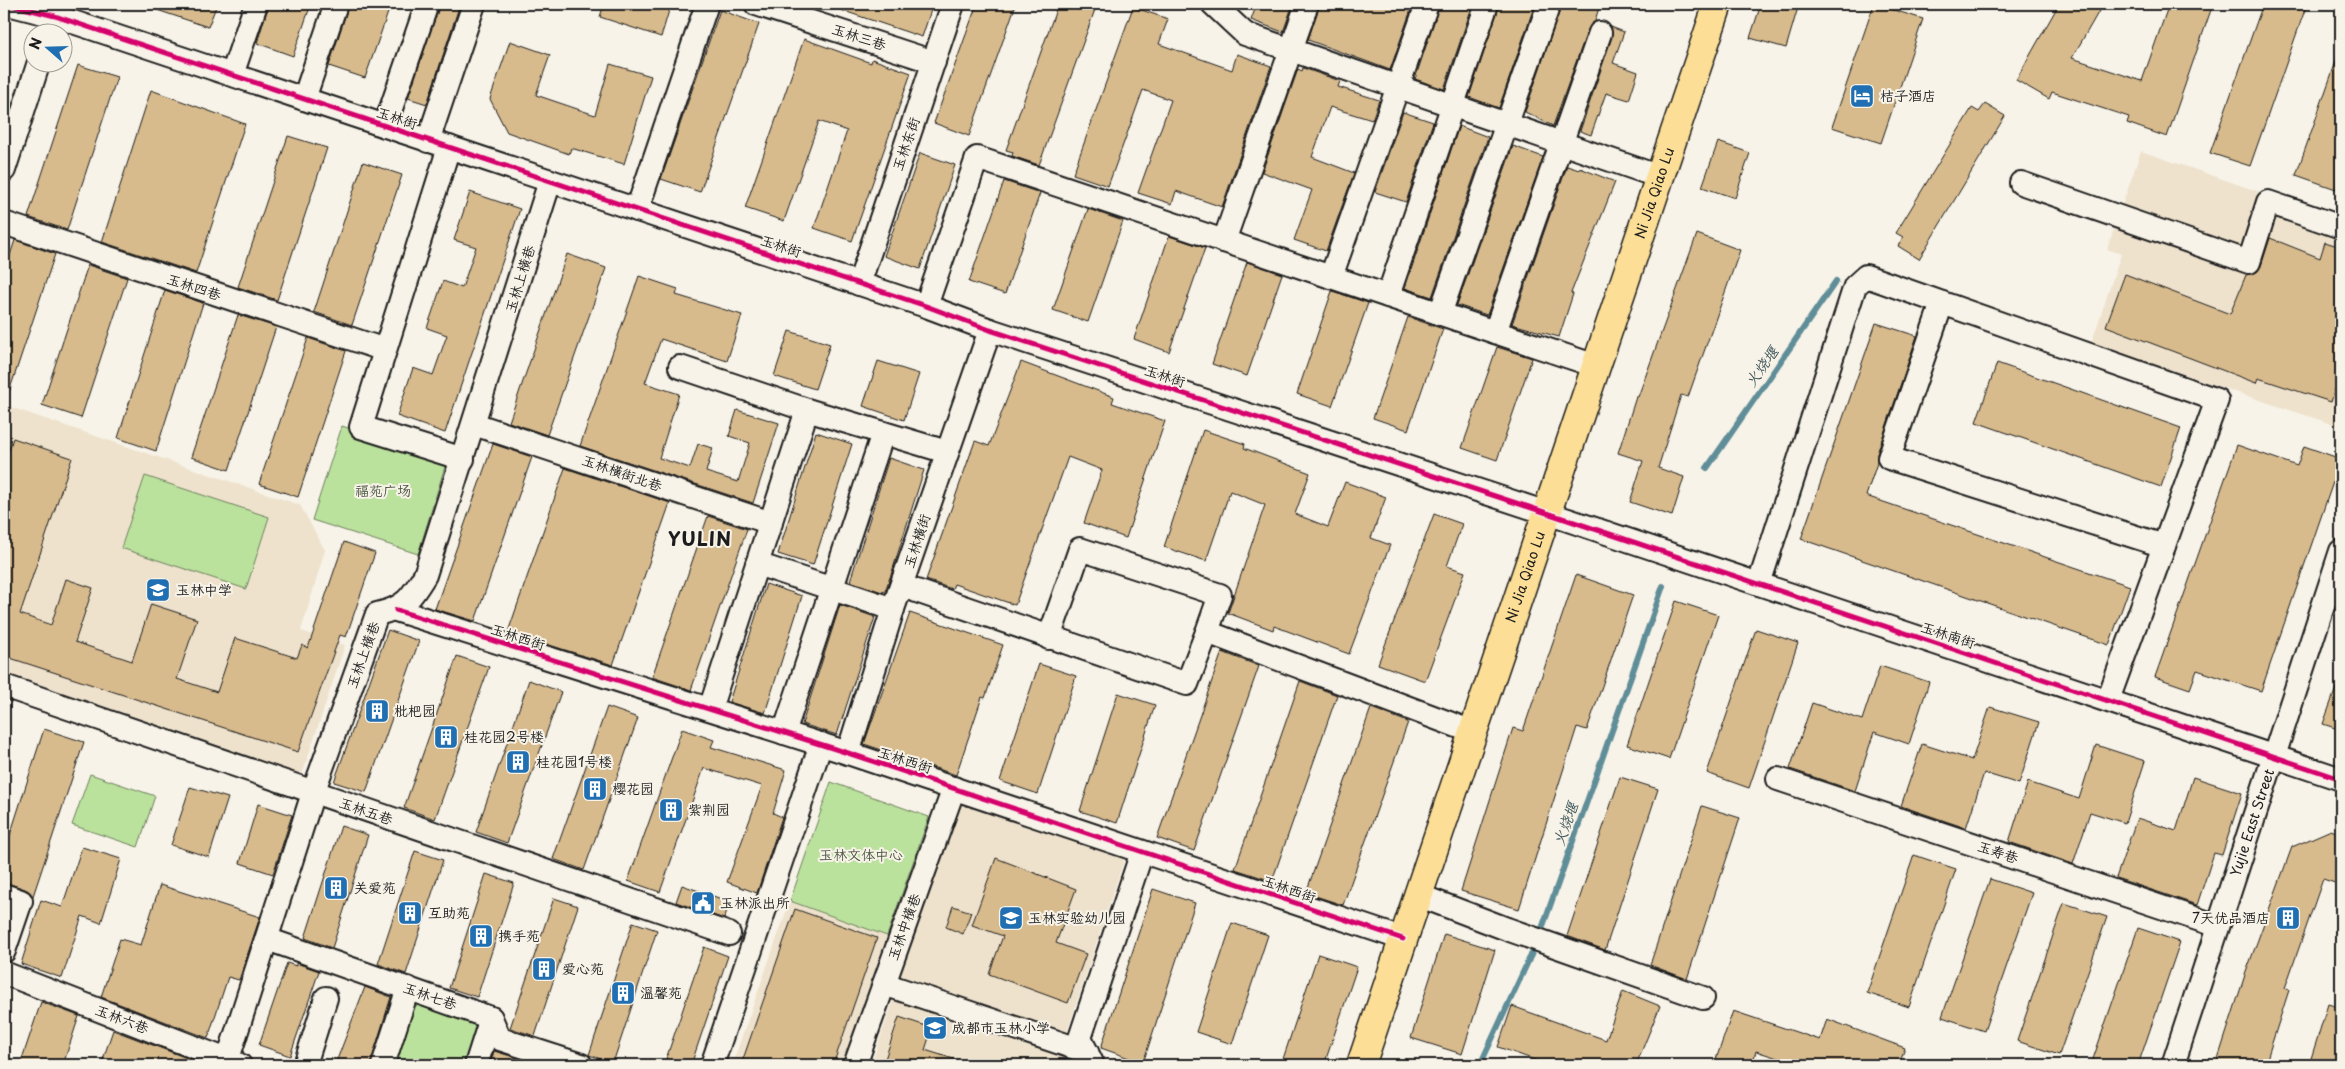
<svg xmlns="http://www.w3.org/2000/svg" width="2345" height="1069" viewBox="0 0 2345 1069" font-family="'Playpen Sans','LXGW WenKai TC',sans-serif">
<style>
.built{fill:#eee2cd}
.green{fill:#bbe29d;stroke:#6c7f5c}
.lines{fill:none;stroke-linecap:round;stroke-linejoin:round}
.stream{stroke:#5f8d98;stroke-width:6}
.building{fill:#d8bb8d;stroke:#1c1c1c}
.minor-casing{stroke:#1c1c1c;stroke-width:26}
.major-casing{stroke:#1c1c1c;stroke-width:31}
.minor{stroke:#f7f3e8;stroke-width:22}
.major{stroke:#fcde96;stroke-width:28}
.cycleway-casing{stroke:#f7f3e8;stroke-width:8}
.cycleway{stroke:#d6006c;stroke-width:5}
.labels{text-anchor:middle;stroke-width:4;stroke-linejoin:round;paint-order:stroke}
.street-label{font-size:14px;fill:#1c1c1c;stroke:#f7f3e8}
.poi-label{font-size:14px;fill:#1c1c1c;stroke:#f7f3e8;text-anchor:start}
.park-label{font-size:14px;fill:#4c5743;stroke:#f7f3e8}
.water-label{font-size:15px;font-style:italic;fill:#3e555a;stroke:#f7f3e8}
.district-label{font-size:19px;font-weight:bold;letter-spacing:1px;fill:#1c1c1c;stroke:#f7f3e8}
</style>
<rect width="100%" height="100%" fill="#f7f3e8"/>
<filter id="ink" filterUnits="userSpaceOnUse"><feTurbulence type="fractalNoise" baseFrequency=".02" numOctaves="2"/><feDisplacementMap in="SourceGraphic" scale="10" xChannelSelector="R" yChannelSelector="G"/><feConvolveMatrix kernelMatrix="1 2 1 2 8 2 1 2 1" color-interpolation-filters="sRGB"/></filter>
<g filter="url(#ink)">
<g class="built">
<polygon points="2141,151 2341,220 2341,427 2091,344 2121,254 2107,249"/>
<polygon points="4,405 300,505 325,550 301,631 345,645 301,778 4,675"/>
<polygon points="958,799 1126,854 1065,1038 896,981"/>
<polygon points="790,901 887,936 842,1065 732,1065"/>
<polygon points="895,995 1079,1062 1078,1065 871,1065"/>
</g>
<g class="green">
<polygon points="342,426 447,460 418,554 312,520"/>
<polygon points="145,476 269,517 246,589 121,548"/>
<polygon points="90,774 155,796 138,847 72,825"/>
<polygon points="831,782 929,817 887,936 790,901"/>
<polygon points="423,999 473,1017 479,1028 467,1065 391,1065 410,1006"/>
</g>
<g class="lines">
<g class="stream">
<polyline points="1707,468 1836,281"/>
<polyline points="1480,1065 1538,940 1663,586"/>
</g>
</g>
<g class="building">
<polygon points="148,4 217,4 208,27 148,7"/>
<polygon points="269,4 311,4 293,56 257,43"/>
<polygon points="349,4 391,4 365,78 329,66"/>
<polygon points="440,4 460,4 427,104 408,98"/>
<polygon points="604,4 671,4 661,37 600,17"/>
<polygon points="833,4 933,4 922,37 832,7"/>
<polygon points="977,4 1016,4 969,136 934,123"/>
<polygon points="1058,4 1097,4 1039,165 1012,156 1013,152 1006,150"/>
<polygon points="1257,4 1293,4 1283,32 1251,20"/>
<polygon points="1320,4 1413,4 1390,70 1308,40"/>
<polygon points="1440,4 1473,4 1444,89 1415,79"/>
<polygon points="1500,4 1535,4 1499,108 1469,97"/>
<polygon points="1562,4 1600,4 1595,21 1588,29 1553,126 1525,112"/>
<polygon points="1761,4 1799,4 1786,48 1750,38"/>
<polygon points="1874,4 1923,19 1881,143 1832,127"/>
<polygon points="2059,4 2103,4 2072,58 2142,81 2169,4 2213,4 2167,137 2127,123 2129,117 2052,92 2049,99 2016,80"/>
<polygon points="2263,4 2307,4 2250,166 2210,153"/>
<polygon points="1133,7 1168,19 1159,44 1232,70 1237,54 1271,66 1222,207 1176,191 1172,204 1138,193 1171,100 1143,90 1108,186 1073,174"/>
<polygon points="720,10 759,24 700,192 661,179"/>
<polygon points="1611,27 1624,32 1613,63 1638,72 1629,100 1606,93 1591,135 1580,131 1612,37"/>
<polygon points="804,39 871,63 872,59 911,73 852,241 814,228 847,131 819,121 784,221 745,208"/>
<polygon points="510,41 550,55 536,95 595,115 610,64 651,76 624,164 571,148 569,154 507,132 490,99"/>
<polygon points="2339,53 2341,54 2341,173 2336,189 2296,175"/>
<polygon points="78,65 117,77 67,230 28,217"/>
<polygon points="1303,68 1340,81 1338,87 1379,100 1372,120 1330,107 1312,157 1354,173 1326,251 1294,240 1312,190 1262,172 1298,69 1302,71"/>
<polygon points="151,90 245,124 196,273 102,242"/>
<polygon points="1985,104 2005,116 1919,259 1898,246 1903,237 1896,233 1972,108 1979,112"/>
<polygon points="1403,112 1433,122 1406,202 1375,192"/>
<polygon points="1459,126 1488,137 1432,297 1405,288"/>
<polygon points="288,136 327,148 277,300 238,287"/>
<polygon points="1718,142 1750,153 1735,198 1702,187"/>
<polygon points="1513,146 1543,157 1487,315 1457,305"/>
<polygon points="920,153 955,165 920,269 884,256"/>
<polygon points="363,162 402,175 352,325 314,312"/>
<polygon points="1567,166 1579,170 1580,168 1615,182 1571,293 1573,294 1559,337 1512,324"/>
<polygon points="1004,181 1040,193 1005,294 969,282"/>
<polygon points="470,192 520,209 445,433 397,416 413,368 433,375 447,335 427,328 443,281 462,288 476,247 454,240"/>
<polygon points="1088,209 1123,221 1088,322 1053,310"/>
<polygon points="1697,234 1740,250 1688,397 1681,395 1658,468 1684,477 1672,516 1630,502 1643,461 1618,453 1636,397 1638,397"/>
<polygon points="1169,236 1205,248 1169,352 1134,339"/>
<polygon points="2270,238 2320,258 2325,242 2341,247 2341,370 2331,402 2258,378 2256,383 2106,326 2125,274 2230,314 2246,275 2257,272 2261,266"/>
<polygon points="15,240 55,254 7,398 4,397 4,274"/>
<polygon points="567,254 606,268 547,435 509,422"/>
<polygon points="1247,262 1282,274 1247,376 1212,364"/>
<polygon points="88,265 127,278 81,418 42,405"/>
<polygon points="639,276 678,289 676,295 742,315 727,361 661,339 645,383 679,394 659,458 690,468 698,444 713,448 706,472 738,482 750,443 729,436 737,410 779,423 753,503 580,446"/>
<polygon points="165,290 203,303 156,451 118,438"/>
<polygon points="1332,291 1368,303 1332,406 1297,394"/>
<polygon points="238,315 276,327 229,470 191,457"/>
<polygon points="1408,317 1443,329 1408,430 1373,418"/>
<polygon points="1876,323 1917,336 1877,454 1877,463 1866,496 2130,586 2109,645 1801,539"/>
<polygon points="789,331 830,344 815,389 774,376"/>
<polygon points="308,338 346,351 298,497 259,484"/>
<polygon points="1497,347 1532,358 1497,460 1462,448"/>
<polygon points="878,361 919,374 904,420 863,406"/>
<polygon points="1021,362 1114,397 1112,403 1165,421 1126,538 1084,523 1102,470 1068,457 1015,605 954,584 952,589 926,580 975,441 989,446"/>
<polygon points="1997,363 2181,428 2161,487 1976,422"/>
<polygon points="1203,430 1245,444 1244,448 1310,473 1295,514 1328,527 1345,482 1386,497 1371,538 1390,545 1349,654 1274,626 1273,630 1228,613 1265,505 1230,491 1206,561 1164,547"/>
<polygon points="816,432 852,444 813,565 778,554"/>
<polygon points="13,438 72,458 20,614 51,625 66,579 93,588 75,642 132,661 151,604 197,619 177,679 217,692 235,638 297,658 302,645 308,648 344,542 375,553 346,637 340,635 298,752 4,656 4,465"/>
<polygon points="493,444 532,457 475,621 435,609"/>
<polygon points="2237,445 2297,466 2304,446 2341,459 2261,691 2197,670 2190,689 2155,677"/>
<polygon points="889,458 924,470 892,572 885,591 882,592 850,581"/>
<polygon points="565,468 670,503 613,665 508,632"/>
<polygon points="1434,514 1462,524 1447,566 1465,572 1425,681 1378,664"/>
<polygon points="708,516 747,529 691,690 652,677"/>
<polygon points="1576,575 1633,595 1587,730 1577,727 1519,909 1461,891 1513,728 1523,731"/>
<polygon points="766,584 802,596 765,713 729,702"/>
<polygon points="1676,601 1718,615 1669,759 1627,745"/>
<polygon points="840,605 875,617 837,735 802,724"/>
<polygon points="910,613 1003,645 985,698 982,697 956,775 864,744"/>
<polygon points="1756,629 1798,643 1749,788 1707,773"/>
<polygon points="388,630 419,641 366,792 334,782"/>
<polygon points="1222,652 1259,666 1194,851 1157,838"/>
<polygon points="457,656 489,667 435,819 404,808"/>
<polygon points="1039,664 1076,676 1038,794 1000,781"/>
<polygon points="1880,666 1929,682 1909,744 1874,732 1855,791 1790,769 1812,703 1862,720"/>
<polygon points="529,680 561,692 507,843 476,832"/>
<polygon points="2339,680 2341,680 2341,730 2323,724"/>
<polygon points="1300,681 1337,695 1272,881 1235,869"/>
<polygon points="1118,693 1155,705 1117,823 1080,811"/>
<polygon points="607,707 638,718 584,870 553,859"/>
<polygon points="1990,707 2039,722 2019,784 1984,773 1966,828 1901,806 1922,744 1972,760"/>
<polygon points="1371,708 1408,722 1343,905 1306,893"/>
<polygon points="44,729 84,742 33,896 25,889 4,882 4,854"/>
<polygon points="682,729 714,740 711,747 786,770 773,813 782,817 757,893 727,882 762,786 704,768 660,892 628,881"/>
<polygon points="2096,745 2145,761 2125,823 2090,812 2073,864 2009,842 2028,782 2079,799"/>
<polygon points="1620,777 1658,789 1605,950 1567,936"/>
<polygon points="2193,777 2242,793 2222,855 2214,853 2197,905 2116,878 2137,818 2176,831"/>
<polygon points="190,787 228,798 209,857 171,845"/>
<polygon points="258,804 292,815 273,874 240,863"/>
<polygon points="1702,806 1740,818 1687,979 1650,965"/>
<polygon points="341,826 368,835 332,948 305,938"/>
<polygon points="2331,830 2341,834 2341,885 2323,879 2285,988 2289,990 2265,1065 2216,1065 2245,975 2292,847"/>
<polygon points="82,847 121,859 101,923 82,916 62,978 21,964 41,900 62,907"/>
<polygon points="415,851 443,860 406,974 378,964"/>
<polygon points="1914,855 1956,869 1909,1007 1867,993"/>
<polygon points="996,858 1076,889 1056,943 1086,954 1068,1003 989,974 1003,936 972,925"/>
<polygon points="486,874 514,883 477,997 449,988"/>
<polygon points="1990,879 2032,893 1984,1031 1942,1017"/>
<polygon points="160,885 260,917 239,980 228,977 208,1038 101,997 120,939 141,945"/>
<polygon points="682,885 730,902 724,919 676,902"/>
<polygon points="1153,889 1195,903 1143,1063 1101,1048"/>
<polygon points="554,898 578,906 535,1036 510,1028"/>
<polygon points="2064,903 2107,917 2059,1055 2017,1041"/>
<polygon points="953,906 971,912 963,934 946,927"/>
<polygon points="795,909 877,938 833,1065 741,1065"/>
<polygon points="633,922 657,930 613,1063 589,1055"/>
<polygon points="1232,923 1268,935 1232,1044 1196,1032"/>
<polygon points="2138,928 2180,942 2138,1065 2091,1065"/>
<polygon points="1444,934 1495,950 1462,1054 1411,1038"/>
<polygon points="704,947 728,956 691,1065 664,1065"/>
<polygon points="1318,954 1357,967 1324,1065 1281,1065"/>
<polygon points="287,963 296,966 296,963 319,971 290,1056 259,1045"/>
<polygon points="365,987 391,997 370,1065 335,1065"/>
<polygon points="1623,991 1660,1006 1636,1065 1549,1065 1498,1047 1512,1006 1606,1040"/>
<polygon points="41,1002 79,1016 63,1065 20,1065"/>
<polygon points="2328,1004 2341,1008 2341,1065 2309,1065"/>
<polygon points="1733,1011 1820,1040 1827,1019 1905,1048 1899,1065 1799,1065 1756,1051 1752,1065 1714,1065"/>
<polygon points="899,1017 932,1028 925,1050 963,1062 962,1065 883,1065"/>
<polygon points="113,1030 200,1063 199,1065 101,1065"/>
<polygon points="494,1051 524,1060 522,1065 490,1065"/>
</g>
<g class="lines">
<defs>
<g id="minor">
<polyline points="8,4 55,16 926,306 990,330 1547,513 2341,779"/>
<polyline points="756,4 934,62"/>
<polyline points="1213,4 1245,34 1660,177"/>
<polyline points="232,75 256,4"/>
<polyline points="304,99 336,4"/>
<polyline points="385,126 427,4"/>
<polyline points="428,141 474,4"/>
<polyline points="449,147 361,427 463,459"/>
<polyline points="4,170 39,62"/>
<polyline points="2021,183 2249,262 2268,202 2341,227"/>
<polyline points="637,210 707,4"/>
<polyline points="4,223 385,350"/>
<polyline points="1224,241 1307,4"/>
<polyline points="1331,277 1427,4"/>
<polyline points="859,284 953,4"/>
<polyline points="1388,296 1487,4"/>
<polyline points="1942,303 1889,458 2164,546"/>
<polyline points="926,306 977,158 1596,366"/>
<polyline points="1440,314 1549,4"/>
<polyline points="1495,332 1600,33"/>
<polyline points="680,367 807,410 947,452"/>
<polyline points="474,424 771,523"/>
<polyline points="757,564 893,609"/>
<polyline points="1759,584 1855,286 1866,276 2217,400 2108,700"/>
<polyline points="902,586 1187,684 1207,632"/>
<polyline points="396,610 848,753 1403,939"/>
<polyline points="1049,638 1080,549 1220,595 1207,632 1473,732"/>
<polyline points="4,686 729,934"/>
<polyline points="710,709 807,410"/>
<polyline points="784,733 883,433"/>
<polyline points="848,753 893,609 990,330"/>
<polyline points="1778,779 2218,926"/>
<polyline points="4,895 21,901 4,951"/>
<polyline points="1418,895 1507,929 1703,998"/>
<polyline points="267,939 491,1018 500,1039 581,1065"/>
<polyline points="4,973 240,1065"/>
<polyline points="884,984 1087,1052"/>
<path d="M226,1065L313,793L377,614C405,608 411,598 425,575L550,181"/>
<polyline points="305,1065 326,998"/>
<polyline points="383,1065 408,988"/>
<polyline points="476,1065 491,1018"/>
<polyline points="712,1065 821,744"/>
<polyline points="855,1065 954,788"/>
<polyline points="1091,1065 1092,1063 1080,1038 1142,852"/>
<path id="s1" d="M2173,1065L2341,551"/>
</g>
<g id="major">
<path id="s2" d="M1361,1065L1718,4"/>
</g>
</defs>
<use href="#minor" class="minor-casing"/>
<use href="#major" class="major-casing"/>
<use href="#minor" class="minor"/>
<use href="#major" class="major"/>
<defs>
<g id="cycleway">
<polyline points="8,4 55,16 926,306 990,330 1547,513 2341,779"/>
<polyline points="396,610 848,753 1403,939"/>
</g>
</defs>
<use href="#cycleway" class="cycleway-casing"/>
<use href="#cycleway" class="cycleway"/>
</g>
</g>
<defs>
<symbol id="hotel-square" viewBox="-11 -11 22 22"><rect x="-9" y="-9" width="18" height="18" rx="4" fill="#1f6fb2" stroke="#f7f3e8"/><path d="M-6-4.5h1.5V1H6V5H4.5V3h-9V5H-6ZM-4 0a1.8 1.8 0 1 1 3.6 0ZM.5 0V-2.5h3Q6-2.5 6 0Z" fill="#fff"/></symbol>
<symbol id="school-square" viewBox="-11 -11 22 22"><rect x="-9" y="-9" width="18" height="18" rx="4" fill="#1f6fb2" stroke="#f7f3e8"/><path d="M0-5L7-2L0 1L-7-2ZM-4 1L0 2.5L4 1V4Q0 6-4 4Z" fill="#fff"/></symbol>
<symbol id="building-square" viewBox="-11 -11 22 22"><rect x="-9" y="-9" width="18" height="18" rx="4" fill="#1f6fb2" stroke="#f7f3e8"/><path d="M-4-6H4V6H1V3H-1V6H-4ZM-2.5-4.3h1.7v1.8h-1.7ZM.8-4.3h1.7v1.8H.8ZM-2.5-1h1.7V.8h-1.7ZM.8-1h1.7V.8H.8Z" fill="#fff"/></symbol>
<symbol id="civic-square" viewBox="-11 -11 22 22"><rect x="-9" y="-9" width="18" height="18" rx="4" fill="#1f6fb2" stroke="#f7f3e8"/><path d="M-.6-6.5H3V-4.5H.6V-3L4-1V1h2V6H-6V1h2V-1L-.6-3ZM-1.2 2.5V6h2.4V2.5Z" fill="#fff"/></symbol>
</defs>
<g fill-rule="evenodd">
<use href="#hotel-square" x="1848" y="82" width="28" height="28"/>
<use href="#school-square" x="144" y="576" width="28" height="28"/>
<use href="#building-square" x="363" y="697" width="28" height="28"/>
<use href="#building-square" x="432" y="723" width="28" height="28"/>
<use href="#building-square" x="504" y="748" width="28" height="28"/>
<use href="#building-square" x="581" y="775" width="28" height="28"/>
<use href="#building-square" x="657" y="796" width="28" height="28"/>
<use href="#building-square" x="322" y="874" width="28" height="28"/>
<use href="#civic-square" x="689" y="889" width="28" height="28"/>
<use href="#building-square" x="396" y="899" width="28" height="28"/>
<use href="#school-square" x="997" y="904" width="28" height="28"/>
<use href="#building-square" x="2274" y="904" width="28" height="28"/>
<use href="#building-square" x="467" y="922" width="28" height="28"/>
<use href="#building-square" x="530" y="955" width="28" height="28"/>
<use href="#building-square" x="609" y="979" width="28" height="28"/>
<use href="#school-square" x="921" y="1014" width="28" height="28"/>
</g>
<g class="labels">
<g class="street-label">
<text transform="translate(859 37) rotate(18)" y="5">玉林三巷</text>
<text transform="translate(397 118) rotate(18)" y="5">玉林街</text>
<text transform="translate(906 144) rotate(-71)" y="5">玉林东街</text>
<text dy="5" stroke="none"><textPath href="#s2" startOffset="920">Ni Jia Qiao Lu</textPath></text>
<text transform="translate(781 246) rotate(18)" y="5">玉林街</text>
<text transform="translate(520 279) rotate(-73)" y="5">玉林上横巷</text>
<text transform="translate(194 287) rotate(18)" y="5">玉林四巷</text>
<text transform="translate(1165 376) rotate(18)" y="5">玉林街</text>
<text transform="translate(622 473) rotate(19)" y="5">玉林横街北巷</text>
<text transform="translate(917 541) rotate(-72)" y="5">玉林横街</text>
<text dy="5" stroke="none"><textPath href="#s2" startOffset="515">Ni Jia Qiao Lu</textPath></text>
<text transform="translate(1948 635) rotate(18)" y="5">玉林南街</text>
<text transform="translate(518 637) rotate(18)" y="5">玉林西街</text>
<text transform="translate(363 655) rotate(-70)" y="5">玉林上横巷</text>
<text transform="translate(905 760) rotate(18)" y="5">玉林西街</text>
<text transform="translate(366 811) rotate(19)" y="5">玉林五巷</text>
<text dy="5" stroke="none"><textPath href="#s1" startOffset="255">Yujie East Street</textPath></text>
<text transform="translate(1998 852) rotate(18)" y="5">玉寿巷</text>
<text transform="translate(1289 889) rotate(19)" y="5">玉林西街</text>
<text transform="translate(904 927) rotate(-70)" y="5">玉林中横巷</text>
<text transform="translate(430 996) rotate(19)" y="5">玉林七巷</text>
<text transform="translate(122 1019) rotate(21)" y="5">玉林六巷</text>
</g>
<g class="poi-label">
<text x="1880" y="101">桔子酒店</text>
<text x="176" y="595">玉林中学</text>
<text x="394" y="716">枇杷园</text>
<text x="464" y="742">桂花园2号楼</text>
<text x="536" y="767">桂花园1号楼</text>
<text x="612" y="794">樱花园</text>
<text x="688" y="815">紫荆园</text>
<text x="354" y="893">关爱苑</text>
<text x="720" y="908">玉林派出所</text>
<text x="428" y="918">互助苑</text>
<text x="1028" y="923">玉林实验幼儿园</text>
<text x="2270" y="923" text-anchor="end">7天优品酒店</text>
<text x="498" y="941">携手苑</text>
<text x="562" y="974">爱心苑</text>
<text x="640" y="998">温馨苑</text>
<text x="952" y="1033">成都市玉林小学</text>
</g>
<g class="park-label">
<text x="383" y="496">福苑广场</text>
<text x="861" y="860">玉林文体中心</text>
</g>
<g class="water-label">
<text transform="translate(1762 367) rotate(-55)" y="5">火烧堰</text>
<text transform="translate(1566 824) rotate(-70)" y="5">火烧堰</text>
</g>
<g class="district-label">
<text x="700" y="546">YULIN</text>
</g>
</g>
<rect width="2345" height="1069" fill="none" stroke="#f7f3e8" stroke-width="20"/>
<rect x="10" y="10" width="2325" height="1049" fill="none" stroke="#1c1c1c" stroke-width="2" filter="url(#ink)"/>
<g transform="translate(48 48) rotate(290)"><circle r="24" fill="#f7f3e8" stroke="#9f9d96"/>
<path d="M0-4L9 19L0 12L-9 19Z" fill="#1f6fb2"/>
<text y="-8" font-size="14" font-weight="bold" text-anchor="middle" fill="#1c1c1c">N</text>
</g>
</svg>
